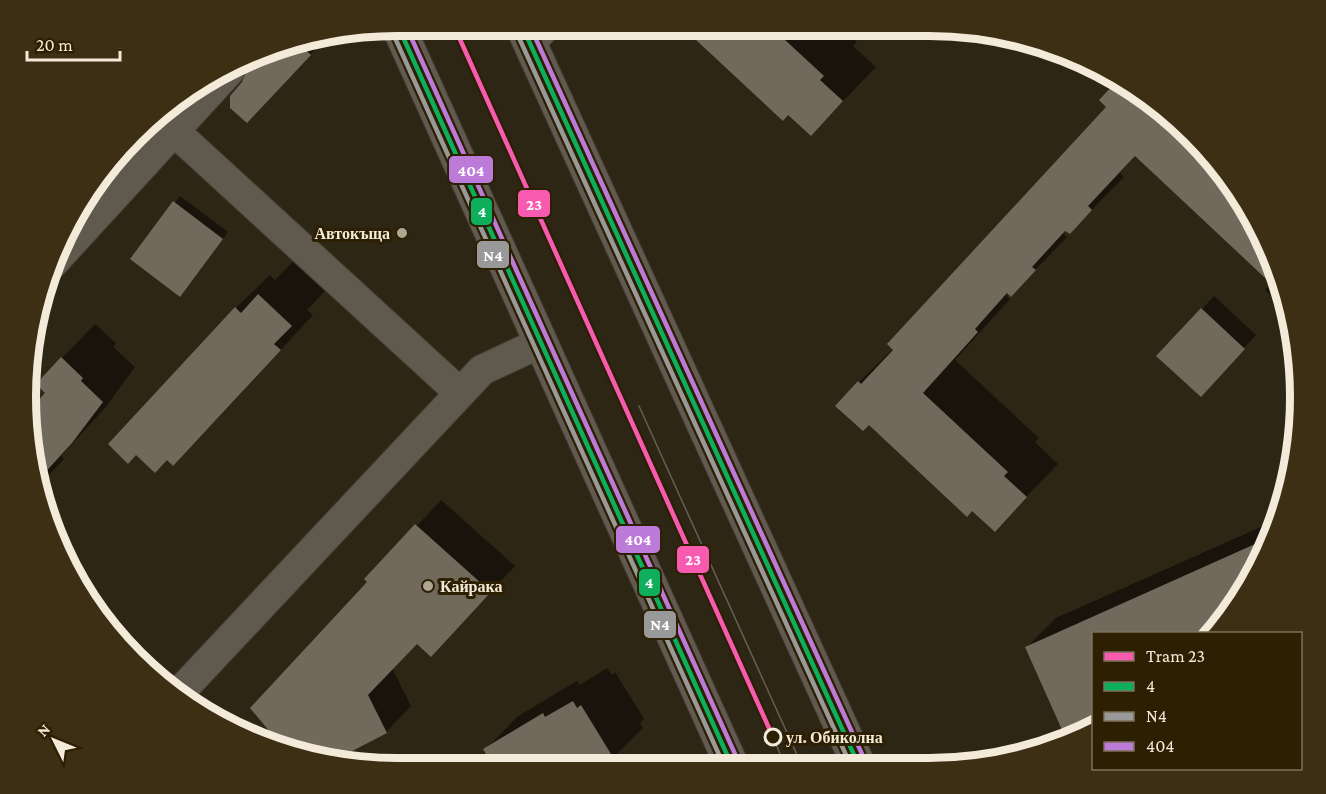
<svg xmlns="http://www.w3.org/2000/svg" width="1326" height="794" viewBox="0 0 1326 794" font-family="'Crimson Pro',serif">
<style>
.shadow{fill:#0007}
.building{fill:#716a5c}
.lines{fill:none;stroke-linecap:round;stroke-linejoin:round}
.street-casing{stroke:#453f33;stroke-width:32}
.secondary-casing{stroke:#453f33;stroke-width:35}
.street{stroke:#605a4e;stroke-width:30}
.secondary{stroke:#625a51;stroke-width:33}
.tram{stroke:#645f54;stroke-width:1.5}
.bus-1-casing{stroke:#2d1f02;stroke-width:9}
.bus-2-casing{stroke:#2d1f02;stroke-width:9}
.bus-3-casing{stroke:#2d1f02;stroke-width:9}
.bus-1{stroke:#0daf5c;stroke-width:4.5}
.bus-2{stroke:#999;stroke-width:4.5}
.bus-3{stroke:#bd7bd9;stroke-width:4.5}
.tram-1-casing{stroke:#2d1f02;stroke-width:9}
.tram-1{stroke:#f75aaf;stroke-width:4.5}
.poi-dot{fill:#aea594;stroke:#2d1f02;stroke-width:2}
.stop-dot{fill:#2d1f02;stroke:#f3ead9;stroke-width:3}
.labels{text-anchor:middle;stroke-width:6;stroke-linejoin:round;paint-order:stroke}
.poi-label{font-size:16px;font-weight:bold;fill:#f3ead9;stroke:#2d1f02;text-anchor:end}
.stop-label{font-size:16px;font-weight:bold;fill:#f3ead9;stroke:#2d1f02;text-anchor:start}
.rim{fill:none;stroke:#f3ead9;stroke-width:8}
.line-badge{stroke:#2d1f02;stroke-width:2}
.badge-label{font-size:16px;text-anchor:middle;font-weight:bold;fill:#fff}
</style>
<rect width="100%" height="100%" fill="#2d2615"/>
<g class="shadow">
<polygon points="671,26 840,26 857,42 853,46 876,67 811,134 686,28 680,34"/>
<polygon points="319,38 322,42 259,109 278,45"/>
<polygon points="1119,80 1136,88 1238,191 1287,309 1265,290 1272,282 1136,155 1120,173 1124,177 1070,232 1067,230 1063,233 1067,237 1011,295 1009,292 1006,295 1010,299 955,360 1039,438 1035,442 1058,464 995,529 859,382 894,348 1108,107 1101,100"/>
<polygon points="180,196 228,232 186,289 132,259"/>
<polygon points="293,262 325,291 307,310 313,315 207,430 236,308 270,275 275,280"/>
<polygon points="1214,296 1256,335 1213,382 1202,309"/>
<polygon points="95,324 116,343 113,347 135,367 105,408 61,456 64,459 40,484 28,413 47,393 62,358"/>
<polygon points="441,500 515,566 431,655 417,642 392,668 411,706 386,732 332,760 287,751 252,708 369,581 367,579"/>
<polygon points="1272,522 1238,604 1212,634 1094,634 1027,647 1056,618"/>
<polygon points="607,668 612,675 615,672 644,719 640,723 643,728 609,762 600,768 485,750 518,716 577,681 580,685"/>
</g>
<g class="building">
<polygon points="681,26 770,26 824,76 820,80 843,101 811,136 788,115 783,121"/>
<polygon points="297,42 311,55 247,123 230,108 230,96 242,82 246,71 263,53 278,45"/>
<polygon points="1118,80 1136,88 1145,97 1143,99 1238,191 1279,291 1135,156 1088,206 1092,210 1070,234 1065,231 1032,267 1036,270 1011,297 1007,293 975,329 978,332 923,393 1008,472 1004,476 1027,497 995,532 972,511 967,517 869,425 863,431 835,406 858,381 861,384 893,350 887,344 1106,107 1099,100"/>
<polygon points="173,201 223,239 180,297 130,259"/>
<polygon points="258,294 292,326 274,344 281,350 173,466 167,460 155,473 136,455 128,464 108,444 235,307 241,313"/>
<polygon points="1201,308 1245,349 1201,397 1156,356"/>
<polygon points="61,357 83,378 81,381 103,402 72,443 39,479 28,411 45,393 36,384"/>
<polygon points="415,524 491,592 431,657 417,644 368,695 387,733 335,760 285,750 250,708 367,582 364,579"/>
<polygon points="1264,540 1238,604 1212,633 1094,633 1094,718 1063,732 1025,647"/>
<polygon points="573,701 577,708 581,705 611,754 606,757 613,768 494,768 483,749 543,713 545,717"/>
</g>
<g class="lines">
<defs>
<g id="street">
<polyline points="530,43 546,26"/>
<polyline points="174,131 460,393"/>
<polyline points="51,265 229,71"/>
<polyline points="178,694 482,370 540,343"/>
</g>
<g id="secondary">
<polyline points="398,26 733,768"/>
<polyline points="522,26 860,768"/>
</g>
</defs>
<use href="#street" class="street-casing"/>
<use href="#secondary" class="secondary-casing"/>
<use href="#street" class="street"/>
<use href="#secondary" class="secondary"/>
<g class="tram">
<polyline points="639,406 803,768"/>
<polyline points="773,737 786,768"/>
</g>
<defs>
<g id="bus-1">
<polyline points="398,26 733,768"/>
<polyline points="522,26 860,768"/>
</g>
<g id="bus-2">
<polyline points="391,29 725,768"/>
<polyline points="515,29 852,768"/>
</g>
<g id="bus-3">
<polyline points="406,26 740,765"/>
<polyline points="530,26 867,765"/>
</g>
</defs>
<use href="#bus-1" class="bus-1-casing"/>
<use href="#bus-2" class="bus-2-casing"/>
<use href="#bus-3" class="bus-3-casing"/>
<use href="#bus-1" class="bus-1"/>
<use href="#bus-2" class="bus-2"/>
<use href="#bus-3" class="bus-3"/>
<defs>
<polyline id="tram-1" points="454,26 773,737"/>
</defs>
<use href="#tram-1" class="tram-1-casing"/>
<use href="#tram-1" class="tram-1"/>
</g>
<g class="poi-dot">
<circle cx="402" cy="233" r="6"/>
<circle cx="428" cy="586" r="6"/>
</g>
<circle class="stop-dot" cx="773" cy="737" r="8"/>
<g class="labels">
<g class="poi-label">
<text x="390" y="239">Автокъща</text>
<text x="440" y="592" text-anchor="start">Кайрака</text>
</g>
<g class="stop-label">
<text x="786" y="743">ул. Обиколна</text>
</g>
</g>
<path d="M0 0H1326V794H0ZM397 36H929A361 361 0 0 1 1290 397V397A361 361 0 0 1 929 758H397A361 361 0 0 1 36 397V397A361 361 0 0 1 397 36Z" fill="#3d2f13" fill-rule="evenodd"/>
<path class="rim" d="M397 36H929A361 361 0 0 1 1290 397V397A361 361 0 0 1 929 758H397A361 361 0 0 1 36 397V397A361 361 0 0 1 397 36Z"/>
<g class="line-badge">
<rect x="448" y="155" width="46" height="29" rx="6" fill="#bd7bd9"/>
<rect x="517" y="189" width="34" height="29" rx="6" fill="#f75aaf"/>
<rect x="470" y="197" width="23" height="29" rx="6" fill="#0daf5c"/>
<rect x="476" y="240" width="34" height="29" rx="6" fill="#999"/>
<rect x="615" y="525" width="46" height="29" rx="6" fill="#bd7bd9"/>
<rect x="676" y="545" width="34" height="29" rx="6" fill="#f75aaf"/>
<rect x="638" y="568" width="23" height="29" rx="6" fill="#0daf5c"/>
<rect x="643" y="610" width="34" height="29" rx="6" fill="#999"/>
</g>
<g class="badge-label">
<text x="471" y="176">404</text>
<text x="534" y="210">23</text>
<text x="482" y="217">4</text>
<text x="493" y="261">N4</text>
<text x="638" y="545">404</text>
<text x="693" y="565">23</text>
<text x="649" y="588">4</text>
<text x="660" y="630">N4</text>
</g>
<rect x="1092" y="632" width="210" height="138" fill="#2d1f02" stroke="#7c7058" stroke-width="1.5"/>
<rect x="1104" y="652" width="30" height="9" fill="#f75aaf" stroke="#7c7058" stroke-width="1.5"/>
<text x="1146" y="662" font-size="18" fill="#f3ead9">Tram 23</text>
<rect x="1104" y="682" width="30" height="9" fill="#0daf5c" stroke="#7c7058" stroke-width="1.5"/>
<text x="1146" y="692" font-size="18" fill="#f3ead9">4</text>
<rect x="1104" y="712" width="30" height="9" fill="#999999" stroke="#7c7058" stroke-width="1.5"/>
<text x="1146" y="722" font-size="18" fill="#f3ead9">N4</text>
<rect x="1104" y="742" width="30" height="9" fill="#bd7bd9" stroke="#7c7058" stroke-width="1.5"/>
<text x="1146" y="752" font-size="18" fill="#f3ead9">404</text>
<g transform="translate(54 740) rotate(313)" stroke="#2d1f02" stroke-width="4.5" paint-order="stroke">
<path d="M0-4.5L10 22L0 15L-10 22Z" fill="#f3ead9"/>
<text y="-9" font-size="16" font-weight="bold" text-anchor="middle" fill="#f3ead9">N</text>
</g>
<path d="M27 51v9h93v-9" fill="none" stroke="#f3ead9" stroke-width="3"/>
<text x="36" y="51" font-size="18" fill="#f3ead9" stroke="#2d1f02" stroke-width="4.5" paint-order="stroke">20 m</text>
</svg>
